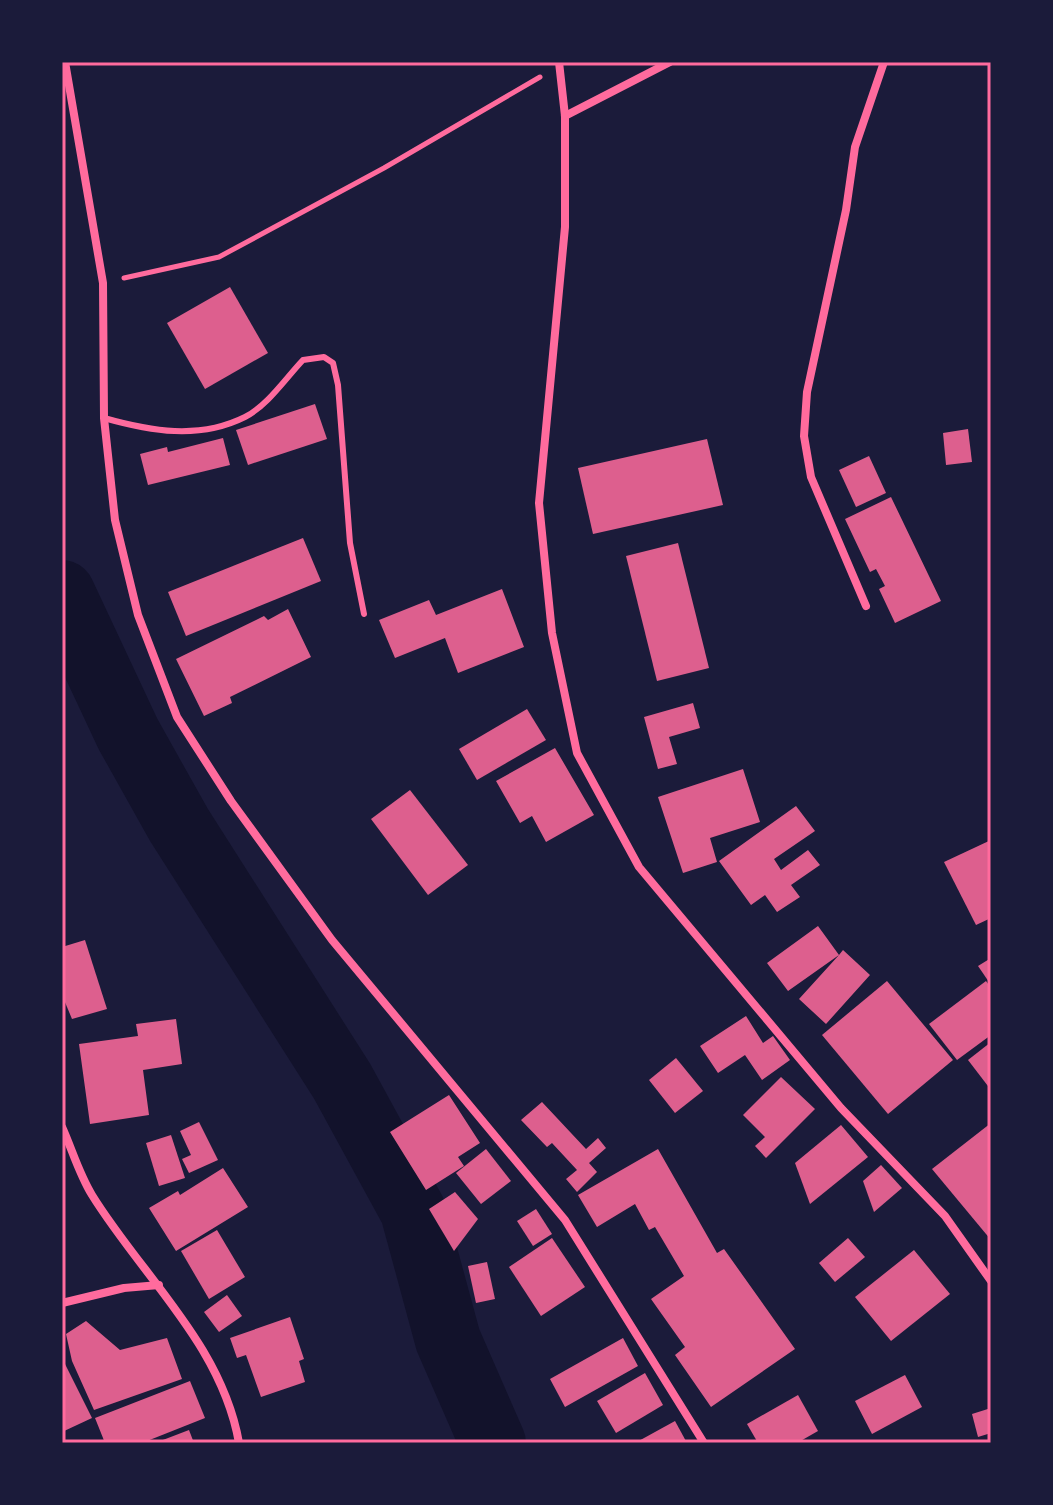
<svg xmlns="http://www.w3.org/2000/svg" width="1053" height="1505" viewBox="0 0 1053 1505" font-family="'Roboto Serif',serif">
<style>
.lines{fill:none;stroke-linecap:round;stroke-linejoin:round}
.river{stroke:#12122b;stroke-width:66}
.building{fill:#dd5f8e}
.path{stroke:#ff6b9d;stroke-width:5}
.service{stroke:#ff6b9d;stroke-width:6}
.minor{stroke:#ff6b9d;stroke-width:8}
.neatline{fill:none;stroke:#ff6b9d;stroke-width:3}
</style>
<rect width="100%" height="100%" fill="#1b1b3a"/>
<g class="lines">
<polyline class="river" points="62,593 128,734 179,825 342,1081 413,1211 448,1340 493,1443"/>
</g>
<g class="building">
<polygon points="230,287 268,353 205,389 167,323"/>
<polygon points="315,404 327,439 248,465 236,430"/>
<polygon points="968,429 972,462 946,465 943,433"/>
<polygon points="223,438 230,465 148,485 140,454 167,447 168,452"/>
<polygon points="707,439 723,505 593,534 578,468"/>
<polygon points="869,456 886,493 856,507 839,470"/>
<polygon points="891,497 941,601 895,623 879,589 885,586 876,569 870,572 845,519"/>
<polygon points="303,538 321,581 186,636 168,592"/>
<polygon points="678,543 709,668 657,681 626,556"/>
<polygon points="502,589 524,647 458,673 445,638 395,658 379,620 429,600 436,615"/>
<polygon points="288,609 311,657 230,697 232,703 204,716 176,659 264,616 268,620"/>
<polygon points="693,703 700,728 669,737 677,764 658,769 644,717"/>
<polygon points="527,709 546,740 477,780 459,749"/>
<polygon points="555,748 594,815 546,842 532,816 520,823 496,781"/>
<polygon points="743,769 760,822 710,838 717,862 683,873 658,797"/>
<polygon points="410,790 468,865 428,895 371,819"/>
<polygon points="796,806 815,831 774,859 781,870 808,850 820,865 791,885 800,897 777,912 765,895 751,905 719,861"/>
<polygon points="991,840 991,918 976,925 944,862"/>
<polygon points="818,926 839,955 843,950 870,975 826,1024 799,999 839,955 788,991 767,963"/>
<polygon points="85,940 107,1009 72,1019 62,995 62,947"/>
<polygon points="991,958 991,985 978,966"/>
<polygon points="887,981 953,1060 888,1114 822,1035"/>
<polygon points="986,981 991,988 991,1035 957,1060 929,1024"/>
<polygon points="746,1016 763,1043 773,1036 790,1060 762,1080 745,1055 718,1073 700,1046"/>
<polygon points="176,1019 182,1064 143,1070 149,1115 90,1124 79,1044 138,1036 136,1024"/>
<polygon points="991,1042 991,1090 968,1060"/>
<polygon points="676,1058 703,1091 675,1113 649,1080"/>
<polygon points="781,1077 815,1109 766,1158 755,1146 765,1137 743,1115"/>
<polygon points="449,1095 480,1143 458,1157 464,1166 426,1190 390,1132"/>
<polygon points="542,1102 586,1149 598,1138 606,1148 589,1163 597,1172 577,1192 566,1179 577,1170 552,1143 547,1147 521,1120"/>
<polygon points="199,1122 218,1160 189,1173 182,1159 191,1155 180,1131"/>
<polygon points="991,1123 991,1240 932,1169"/>
<polygon points="841,1125 868,1157 810,1204 795,1163"/>
<polygon points="171,1135 185,1178 159,1186 146,1143"/>
<polygon points="486,1149 511,1181 481,1204 456,1173"/>
<polygon points="658,1149 717,1253 724,1249 795,1349 711,1407 675,1355 685,1347 651,1299 684,1276 655,1227 649,1230 635,1204 597,1227 578,1195"/>
<polygon points="881,1165 902,1188 874,1212 863,1181"/>
<polygon points="223,1168 248,1207 176,1251 149,1208 178,1191 180,1195"/>
<polygon points="455,1192 478,1219 454,1251 429,1209"/>
<polygon points="536,1209 552,1234 533,1246 517,1221"/>
<polygon points="217,1230 245,1277 209,1299 181,1251"/>
<polygon points="552,1238 585,1287 541,1316 509,1267"/>
<polygon points="848,1238 865,1257 835,1282 819,1263"/>
<polygon points="914,1250 950,1294 891,1341 855,1297"/>
<polygon points="487,1262 495,1299 476,1303 468,1266"/>
<polygon points="227,1295 242,1316 219,1332 204,1312"/>
<polygon points="290,1317 304,1359 299,1361 305,1382 261,1397 246,1355 237,1358 230,1338"/>
<polygon points="86,1321 120,1350 167,1338 182,1379 94,1410 72,1361 66,1334"/>
<polygon points="623,1338 638,1366 565,1407 550,1379"/>
<polygon points="62,1358 92,1418 62,1432"/>
<polygon points="645,1373 663,1405 616,1433 597,1401"/>
<polygon points="905,1375 922,1407 872,1434 855,1401"/>
<polygon points="190,1381 205,1418 142,1443 105,1443 95,1418"/>
<polygon points="798,1395 818,1431 797,1443 758,1443 747,1424"/>
<polygon points="991,1408 991,1433 978,1437 972,1414"/>
<polygon points="675,1421 687,1443 635,1443"/>
<polygon points="189,1430 194,1443 155,1443"/>
</g>
<g class="lines">
<polyline class="path" points="124,278 219,257 384,168 540,77"/>
<path class="service" d="M104,418C150,431 199,440 245,417C268,405 285,379 303,360L324,357L333,363L338,385L350,543L364,614"/>
<g class="minor">
<polyline points="65,62 103,283 104,418 115,520 138,615 177,717 231,801 332,940 565,1220 704,1443"/>
<polyline points="559,62 565,116 565,227 539,503 552,633 577,753 639,867 841,1108 945,1216 991,1281"/>
<polyline points="565,116 670,62"/>
<polyline points="866,606 811,477 804,436 807,392 846,210 855,147 884,62"/>
<path d="M62,1127C72,1149 79,1174 92,1195C142,1276 222,1345 239,1443"/>
<polyline points="62,1303 124,1288 159,1285"/>
</g>
</g>
<rect width="1053" height="1505" fill="none" stroke="#1b1b3a" stroke-width="128"/>
<rect x="64" y="64" width="925" height="1377" class="neatline"/>
</svg>
